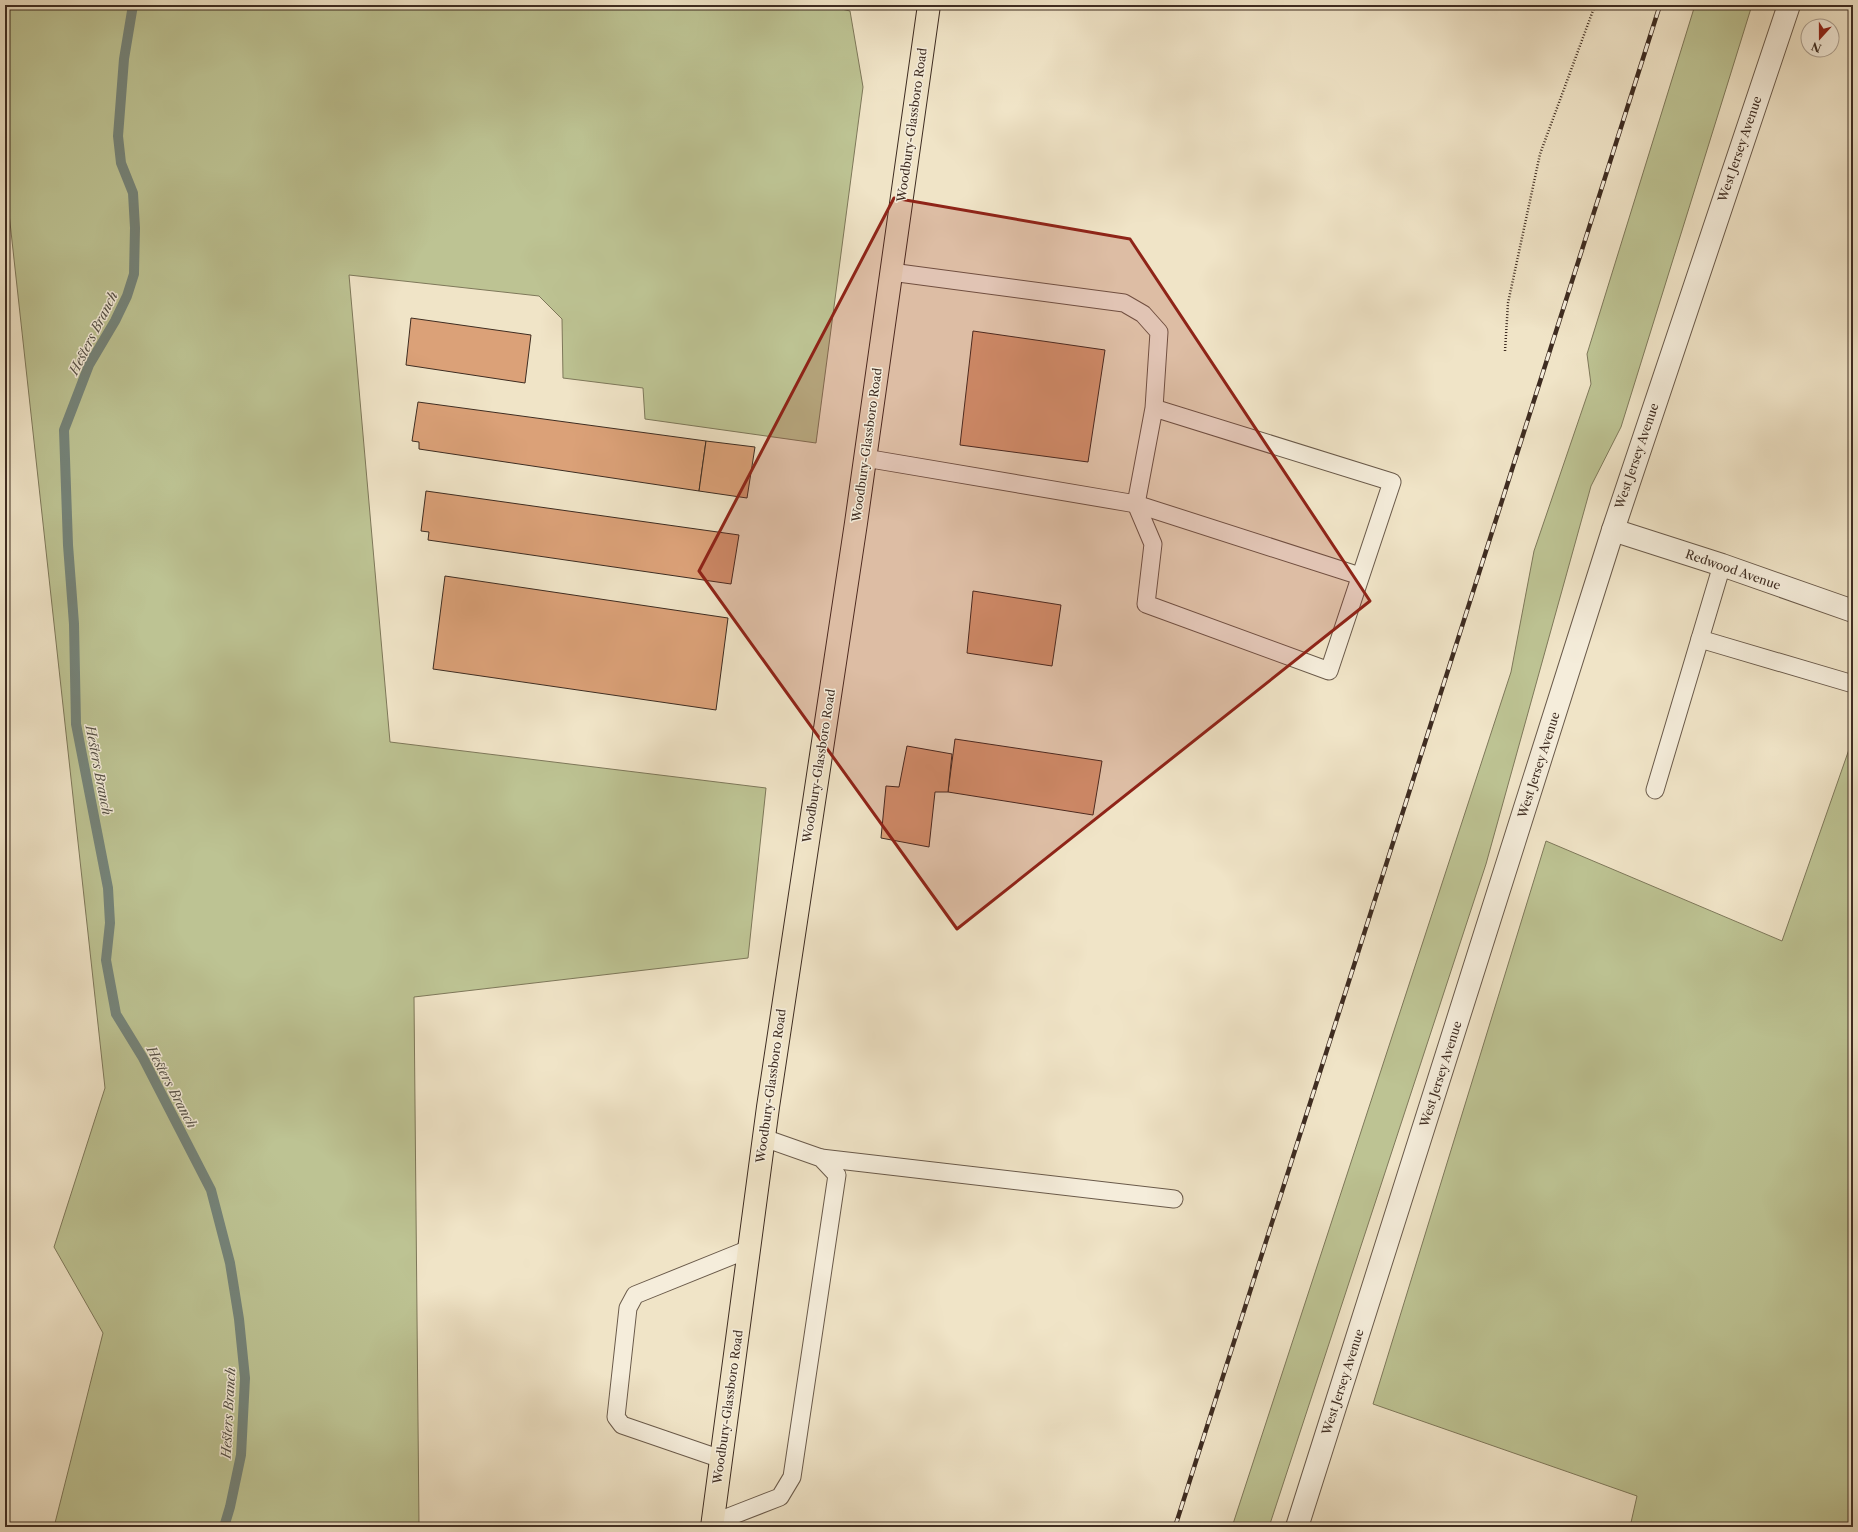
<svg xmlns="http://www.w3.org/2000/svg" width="1858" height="1532" viewBox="0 0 1858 1532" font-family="'Libre Caslon Text',serif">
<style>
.green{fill:#bdc393;stroke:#7e785a}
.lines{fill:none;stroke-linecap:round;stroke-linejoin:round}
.stream{stroke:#75847a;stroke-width:10}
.building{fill:#dba178;stroke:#3e2c21}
.service-casing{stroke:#6a5a4a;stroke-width:19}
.minor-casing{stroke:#6a5a4a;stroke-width:24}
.primary-casing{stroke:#3e2c21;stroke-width:24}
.path{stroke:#3e2c21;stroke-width:2.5;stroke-dasharray:1 2;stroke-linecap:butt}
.service{stroke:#f5eddb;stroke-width:17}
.minor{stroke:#f5eddb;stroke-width:22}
.primary{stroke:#f0e4c7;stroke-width:22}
.rail-casing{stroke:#3e2c21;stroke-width:4.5}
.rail{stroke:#f5eddb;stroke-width:3;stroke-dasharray:9;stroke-linecap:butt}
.marked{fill:#8f2418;fill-opacity:0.2;stroke:#8f2418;stroke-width:3;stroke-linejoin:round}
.labels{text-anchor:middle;stroke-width:3;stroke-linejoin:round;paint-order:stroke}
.street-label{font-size:12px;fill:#3e2c21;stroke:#f5eddb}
.water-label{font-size:13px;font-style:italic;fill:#555046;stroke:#f5eddb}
</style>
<rect width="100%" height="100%" fill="#f0e4c7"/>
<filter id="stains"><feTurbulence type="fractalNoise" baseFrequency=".005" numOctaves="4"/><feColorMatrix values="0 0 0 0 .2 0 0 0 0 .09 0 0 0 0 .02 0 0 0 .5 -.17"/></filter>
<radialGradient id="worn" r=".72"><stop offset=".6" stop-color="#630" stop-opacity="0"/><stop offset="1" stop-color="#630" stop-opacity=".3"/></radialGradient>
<g class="green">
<polygon points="5,5 825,5 850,11 863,87 816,443 645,419 643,388 563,378 562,319 539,296 349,275 390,742 766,788 748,958 414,997 419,1527 54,1527 103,1333 54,1247 105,1088 5,177"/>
<polygon points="1695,5 1752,5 1621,427 1591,486 1486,864 1269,1527 1232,1527 1511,672 1534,551 1591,384 1587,354"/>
<polygon points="1853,738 1853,1527 1630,1527 1637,1496 1373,1404 1546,841 1782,941"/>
</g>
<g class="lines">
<polyline class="stream" points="133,5 124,59 118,136 121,163 133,193 135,228 134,274 127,296 115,321 89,365 64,430 68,545 74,624 76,724 108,888 110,923 106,960 116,1014 143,1058 211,1190 230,1263 239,1319 245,1378 241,1455 230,1507 224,1527"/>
</g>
<g class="building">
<polygon points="411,318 531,335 525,383 406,365"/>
<polygon points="973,331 1105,350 1088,462 960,445"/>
<polygon points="418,402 706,441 699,491 419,449 419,442 412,441"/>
<polygon points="706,441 755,447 747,498 699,491"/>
<polygon points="426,491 739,535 731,584 428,540 429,532 421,531"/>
<polygon points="445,576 728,618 716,710 433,669"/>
<polygon points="973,591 1061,605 1052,666 967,653"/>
<polygon points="955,739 1102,761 1093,815 948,792"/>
<polygon points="907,746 952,754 948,792 935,792 929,847 881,838 886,786 899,787"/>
</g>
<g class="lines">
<defs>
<g id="service">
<polyline points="891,272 1124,303 1143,314 1159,332 1154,408 1392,482 1329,671 1146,604 1153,544 1136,504 1154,408"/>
<polyline points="865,458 1136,504 1360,576"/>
<polyline points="1700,639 1853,684"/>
<polyline points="1655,790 1722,565"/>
<polyline points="821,1158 1174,1199"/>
<polyline points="721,1459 622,1425 616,1417 628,1308 635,1295 749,1249"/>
<polyline points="713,1523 780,1497 792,1477 837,1175 821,1158 764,1138"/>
</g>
<g id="minor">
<polyline points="1613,530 1722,565 1853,611"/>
<polyline points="1297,1527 1613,530 1789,5"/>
</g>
<polyline id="primary" points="712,1527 768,1107 856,523 929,5"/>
</defs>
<use href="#service" class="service-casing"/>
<use href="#minor" class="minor-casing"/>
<use href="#primary" class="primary-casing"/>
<polyline class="path" points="1505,351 1508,303 1540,154 1595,5"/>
<use href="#service" class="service"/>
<use href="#minor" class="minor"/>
<use href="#primary" class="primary"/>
<defs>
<polyline id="rail" points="1175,1527 1660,5"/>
</defs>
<use href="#rail" class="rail-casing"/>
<use href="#rail" class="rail"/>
</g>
<path class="marked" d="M894,198L1130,239L1370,601L957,929L699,571Z"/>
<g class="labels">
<g class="street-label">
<text transform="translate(912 125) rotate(-82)" y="4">Woodbury-Glassboro Road</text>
<text transform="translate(1740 149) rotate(-71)" y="4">West Jersey Avenue</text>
<text transform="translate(867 445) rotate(-82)" y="4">Woodbury-Glassboro Road</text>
<text transform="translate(1637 456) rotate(-71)" y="4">West Jersey Avenue</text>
<text transform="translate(1733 570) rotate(19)" y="4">Redwood Avenue</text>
<text transform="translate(1539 765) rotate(-72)" y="4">West Jersey Avenue</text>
<text transform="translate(819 766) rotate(-81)" y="4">Woodbury-Glassboro Road</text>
<text transform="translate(1441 1074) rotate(-72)" y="4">West Jersey Avenue</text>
<text transform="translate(771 1086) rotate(-82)" y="4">Woodbury-Glassboro Road</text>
<text transform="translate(1343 1382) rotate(-72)" y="4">West Jersey Avenue</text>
<text transform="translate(728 1407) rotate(-82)" y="4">Woodbury-Glassboro Road</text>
</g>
<g class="water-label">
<text transform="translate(93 333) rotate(-63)" y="5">Hesters Branch</text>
<text transform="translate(99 770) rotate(79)" y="5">Hesters Branch</text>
<text transform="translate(172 1087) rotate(62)" y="5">Hesters Branch</text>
<text transform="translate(228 1413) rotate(-87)" y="5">Hesters Branch</text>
</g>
</g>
<rect width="1858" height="1532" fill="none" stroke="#f0e4c7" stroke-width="20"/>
<rect x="6" y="6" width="1846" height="1520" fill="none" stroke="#3e2c21" stroke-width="2"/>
<rect x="10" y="10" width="1838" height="1512" fill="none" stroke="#3e2c21"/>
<g transform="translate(1820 38) rotate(201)"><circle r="19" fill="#f5eddb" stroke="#aca091"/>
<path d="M0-3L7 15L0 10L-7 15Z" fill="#8f2418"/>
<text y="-6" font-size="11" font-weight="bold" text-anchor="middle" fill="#3e2c21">N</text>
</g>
<rect width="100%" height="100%" filter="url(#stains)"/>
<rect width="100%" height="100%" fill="url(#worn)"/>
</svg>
